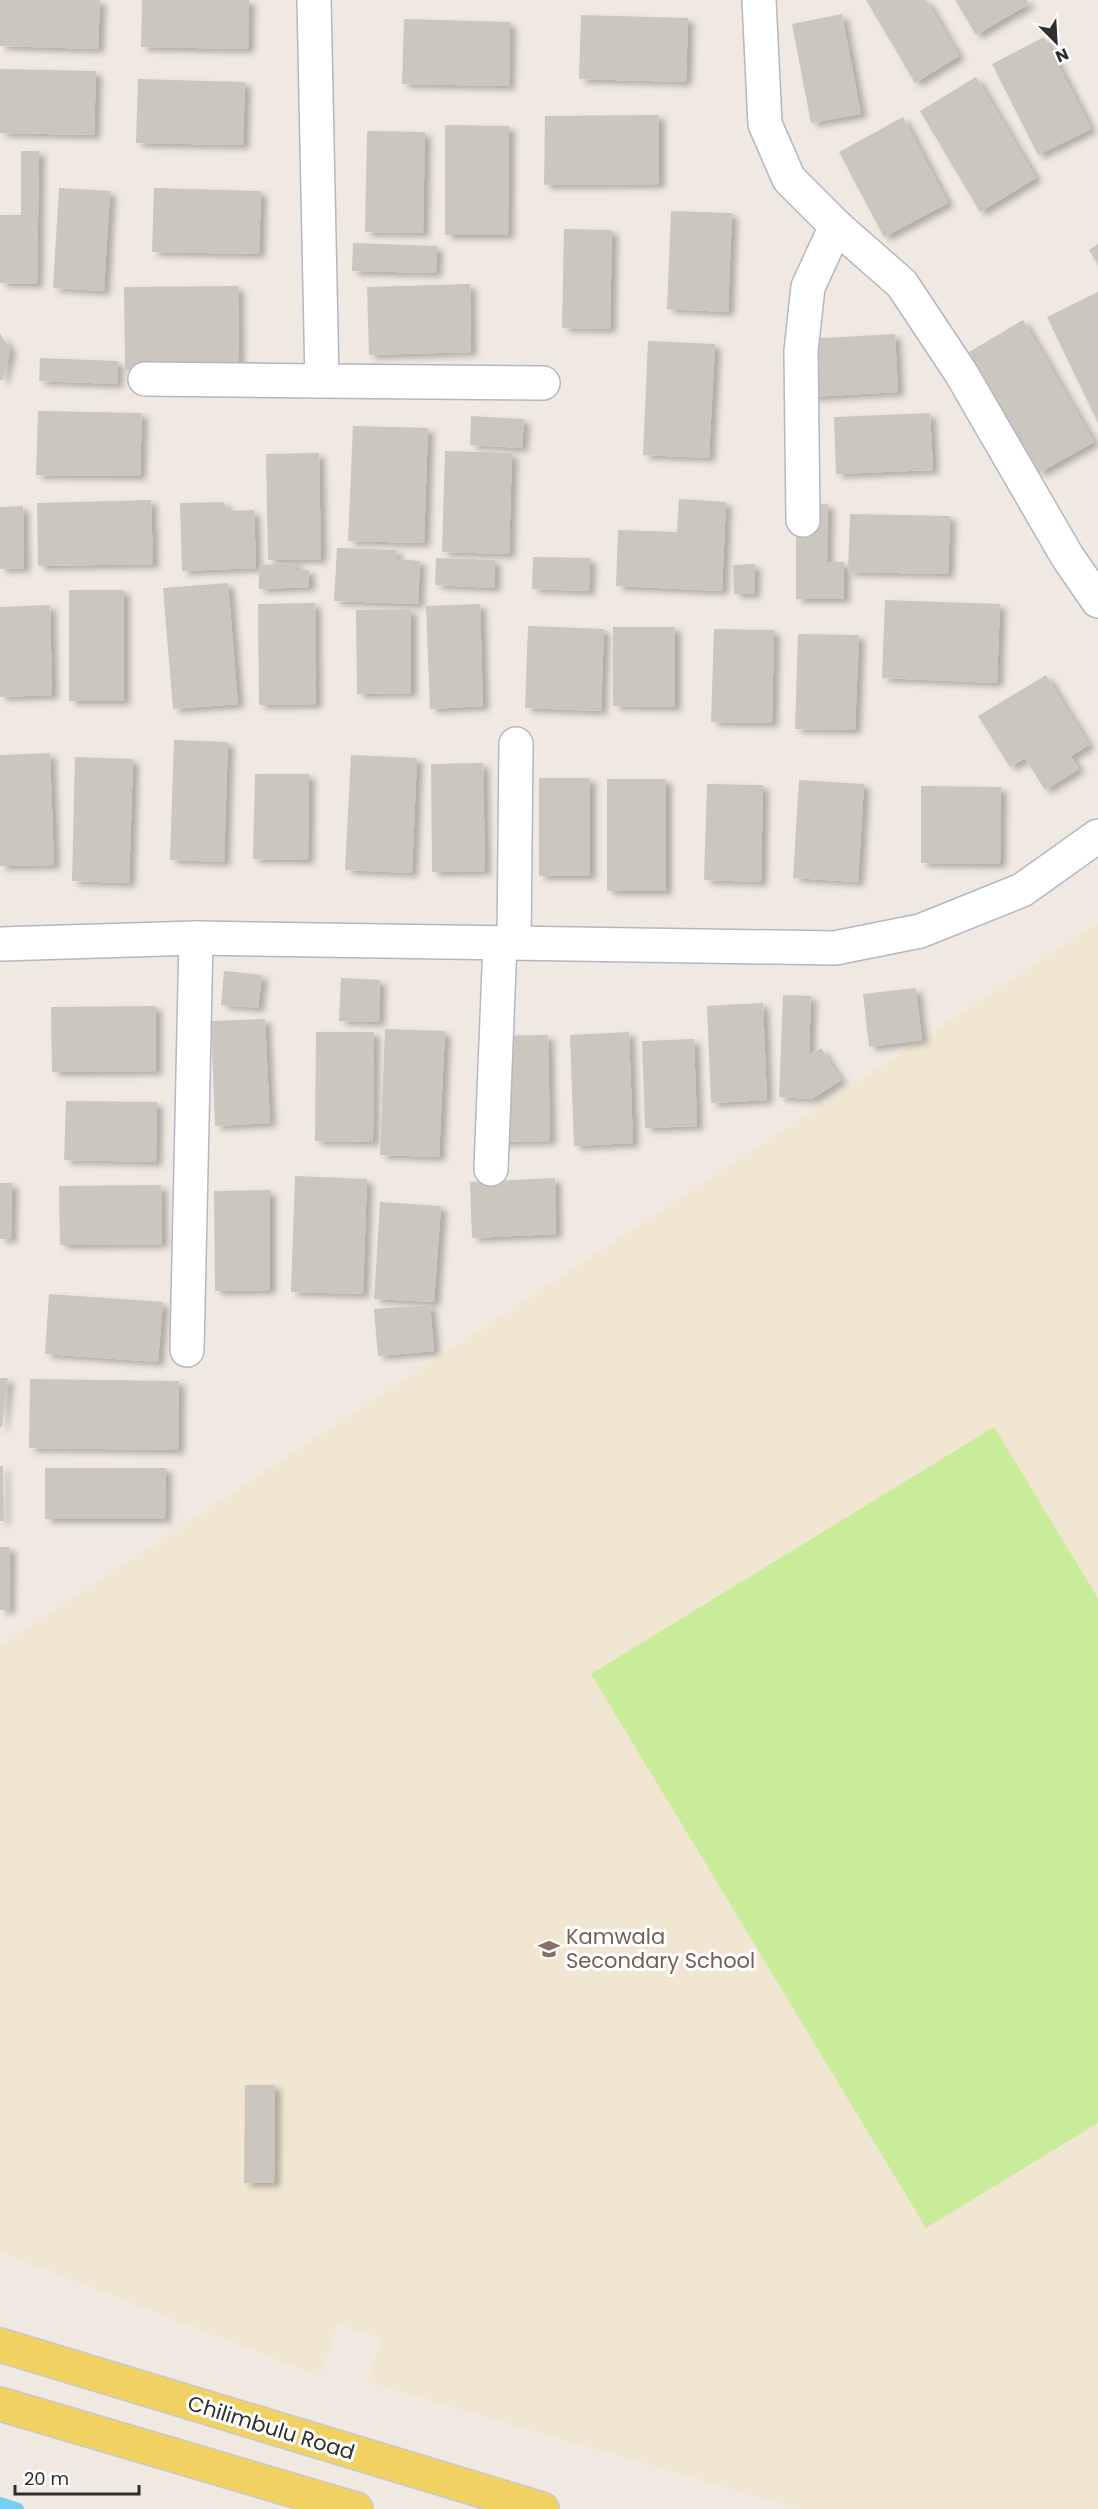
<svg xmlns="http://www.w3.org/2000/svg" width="1098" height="2509" viewBox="0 0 1098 2509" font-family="Poppins,sans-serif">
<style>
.education{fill:#f0e6d1}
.pitch{fill:#c9ec9a}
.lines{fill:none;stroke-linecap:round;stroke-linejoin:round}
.stream{stroke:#75cff0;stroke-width:12}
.building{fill:#cbc7bf;filter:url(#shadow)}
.minor-casing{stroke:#b4b7c1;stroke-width:36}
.major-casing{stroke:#c9c9c9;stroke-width:36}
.minor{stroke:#fff;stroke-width:33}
.major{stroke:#f2d163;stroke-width:33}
.labels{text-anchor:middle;stroke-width:6;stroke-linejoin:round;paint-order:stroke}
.education-label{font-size:21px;fill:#785e54;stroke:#fff;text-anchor:start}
.street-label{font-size:21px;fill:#2e2e2e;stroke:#fff}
</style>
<defs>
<filter id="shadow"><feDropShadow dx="6" dy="4" stdDeviation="3" flood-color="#0004"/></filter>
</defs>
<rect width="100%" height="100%" fill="#efe9e1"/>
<polygon class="education" points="1098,923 1098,2509 799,2509 367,2382 381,2339 338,2324 320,2376 0,2252 0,1646"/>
<polygon class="pitch" points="994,1427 1098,1598 1098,2123 926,2228 591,1674"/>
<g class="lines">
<polyline class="stream" points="0,2503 18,2509"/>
</g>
<g class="building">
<polygon points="0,0 100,0 98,49 0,46"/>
<polygon points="142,0 249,0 248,49 141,47"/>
<polygon points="866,0 926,0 959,56 915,83"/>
<polygon points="955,0 1027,0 1029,4 976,35"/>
<polygon points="842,14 861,114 811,123 792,24"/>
<polygon points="581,15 688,18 686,82 579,79"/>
<polygon points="404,19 510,22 509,86 402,84"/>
<polygon points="1044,37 1091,129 1038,155 992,64"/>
<polygon points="0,69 96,71 94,135 0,133"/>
<polygon points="976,77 1036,178 980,212 920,111"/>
<polygon points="138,79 245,82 243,145 136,143"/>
<polygon points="659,115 659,184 544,185 545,116"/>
<polygon points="903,117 948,203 884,237 839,152"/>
<polygon points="445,125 509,126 508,235 445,235"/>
<polygon points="367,131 425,132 423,233 365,232"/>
<polygon points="21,151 39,151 37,284 0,283 0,215 21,215"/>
<polygon points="59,188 110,191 104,291 53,288"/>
<polygon points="154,188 261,191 259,254 152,252"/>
<polygon points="671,211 732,213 728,312 667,309"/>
<polygon points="564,229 612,230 610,329 562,328"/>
<polygon points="353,243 437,246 436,273 352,271"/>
<polygon points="1098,244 1098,265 1089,250"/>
<polygon points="470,284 471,352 369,355 367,287"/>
<polygon points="238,286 239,369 125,370 124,287"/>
<polygon points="1098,292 1098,423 1047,317"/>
<polygon points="1023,320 1094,442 1039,473 969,352"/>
<polygon points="0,333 10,349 3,380 0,380"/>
<polygon points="895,334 898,392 809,397 806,339"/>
<polygon points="648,341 715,344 709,458 643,455"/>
<polygon points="40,358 118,361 117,384 39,381"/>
<polygon points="38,411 142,413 140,476 36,475"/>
<polygon points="930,413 933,470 836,474 834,417"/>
<polygon points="471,416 524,419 522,448 470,445"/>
<polygon points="353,426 428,428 424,543 348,541"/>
<polygon points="445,451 512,453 509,554 442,552"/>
<polygon points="319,453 321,559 268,560 266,454"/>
<polygon points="679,499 726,502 722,591 616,586 618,530 677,532"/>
<polygon points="151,500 153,564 38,566 37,503"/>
<polygon points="223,502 229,511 254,510 256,568 182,571 180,503"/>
<polygon points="796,504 828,504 827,562 844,562 844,599 796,599"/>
<polygon points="23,506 24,568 0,569 0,507"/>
<polygon points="850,514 950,516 948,574 848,572"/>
<polygon points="337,548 397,550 396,559 420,561 418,604 334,601"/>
<polygon points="533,557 590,558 589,591 532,589"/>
<polygon points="436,558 495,560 494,588 435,585"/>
<polygon points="296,563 296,570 309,570 309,587 259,589 259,565"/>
<polygon points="755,564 754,594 734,594 733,565"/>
<polygon points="228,583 238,704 173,709 163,588"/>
<rect x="69" y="590" width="55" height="111"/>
<polygon points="885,600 1000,604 997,683 882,678"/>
<polygon points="315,603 316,704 259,705 258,604"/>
<polygon points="480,604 483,706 430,709 426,606"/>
<polygon points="50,605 52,695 0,697 0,607"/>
<polygon points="411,609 411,693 357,694 356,610"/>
<polygon points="528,626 604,629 601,711 525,708"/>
<polygon points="613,627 675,627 675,707 613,706"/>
<polygon points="714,629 774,630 772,723 711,722"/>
<polygon points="798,634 859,635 855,730 795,729"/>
<polygon points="1046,675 1089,745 1071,756 1079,769 1045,790 1025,758 1010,767 978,716"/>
<polygon points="174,740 228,742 224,862 170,860"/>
<polygon points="50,753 54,865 0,866 0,755"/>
<polygon points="351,755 417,758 412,873 345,870"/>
<polygon points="75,757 133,759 129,883 72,881"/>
<polygon points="483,763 485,871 432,872 431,764"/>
<polygon points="255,774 309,774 308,860 253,859"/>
<rect x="539" y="778" width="51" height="98"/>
<rect x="607" y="779" width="59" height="112"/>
<polygon points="799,780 864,784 858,882 793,878"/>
<polygon points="707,784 763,785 761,882 704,880"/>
<polygon points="921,786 1001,787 1000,864 921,863"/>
<polygon points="224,971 262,975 258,1008 221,1005"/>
<polygon points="341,978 380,980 379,1022 339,1021"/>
<polygon points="916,988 922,1040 869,1047 863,994"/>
<polygon points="783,995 811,996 809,1055 821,1048 841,1080 812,1099 779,1097"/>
<polygon points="763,1003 767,1100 711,1103 707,1006"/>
<polygon points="156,1006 156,1071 52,1072 51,1007"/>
<polygon points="265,1019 270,1123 215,1126 211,1021"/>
<polygon points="385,1029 445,1031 439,1157 380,1155"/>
<polygon points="316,1032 374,1032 373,1142 315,1141"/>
<polygon points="629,1032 633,1143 574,1146 570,1035"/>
<polygon points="548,1035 550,1141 488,1142 486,1036"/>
<polygon points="694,1039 697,1126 645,1128 642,1041"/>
<polygon points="66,1101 157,1102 156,1162 64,1160"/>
<polygon points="295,1176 367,1179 363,1294 291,1292"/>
<polygon points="555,1178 556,1234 472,1238 470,1182"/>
<polygon points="0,1183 12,1183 11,1239 0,1239"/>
<polygon points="161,1185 162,1244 60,1245 59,1186"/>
<polygon points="270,1190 270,1290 215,1291 214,1191"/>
<polygon points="380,1202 441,1206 434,1302 374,1299"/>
<polygon points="49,1294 163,1302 158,1362 45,1354"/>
<polygon points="430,1305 434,1351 378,1356 374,1309"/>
<polygon points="0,1378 8,1378 2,1427 0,1427"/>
<polygon points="30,1379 179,1381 178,1450 29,1448"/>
<polygon points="0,1466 3,1466 4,1521 0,1521"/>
<polygon points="45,1468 166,1468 165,1519 45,1519"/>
<polygon points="0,1547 10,1547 9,1610 0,1610"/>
<polygon points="245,2085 275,2085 274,2183 244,2183"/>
</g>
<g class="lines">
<defs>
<g id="minor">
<polyline points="314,0 322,381 543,383"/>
<polyline points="759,0 765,124 789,179 836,226 902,284 961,373 1067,556 1098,601"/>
<polyline points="145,379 322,381"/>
<polyline points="803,520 801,351 808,287 836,226"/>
<polyline points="514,943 516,744"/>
<polyline points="0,944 196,938 835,948 920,931 1022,890 1098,836"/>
<polyline points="491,1169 500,943"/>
<polyline points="187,1350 196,938"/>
</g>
<g id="major">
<polyline points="0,2345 542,2509"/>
<polyline points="0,2404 356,2509"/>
</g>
</defs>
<use href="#minor" class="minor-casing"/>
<use href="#major" class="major-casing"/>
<use href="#minor" class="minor"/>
<use href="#major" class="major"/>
</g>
<defs>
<symbol id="school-bare" viewBox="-9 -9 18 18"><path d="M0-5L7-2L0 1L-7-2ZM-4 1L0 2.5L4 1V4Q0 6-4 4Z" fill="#8d6e63" stroke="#fff" stroke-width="2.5" paint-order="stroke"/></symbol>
</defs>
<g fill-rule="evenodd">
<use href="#school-bare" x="534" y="1934" width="30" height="30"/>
</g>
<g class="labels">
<g class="education-label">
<text x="566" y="1944">Kamwala<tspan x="566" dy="24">Secondary School</tspan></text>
</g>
<g class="street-label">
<text transform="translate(271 2428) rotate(17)" y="7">Chilimbulu Road</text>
</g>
</g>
<g transform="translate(1056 42) rotate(156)" stroke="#ffffff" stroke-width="4.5" paint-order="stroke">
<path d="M0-4.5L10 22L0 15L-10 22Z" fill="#2e2e2e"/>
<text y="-9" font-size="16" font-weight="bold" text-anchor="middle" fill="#2e2e2e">N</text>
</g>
<path d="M15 2485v9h124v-9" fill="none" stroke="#2e2e2e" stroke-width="3"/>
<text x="24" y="2485" font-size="18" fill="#2e2e2e" stroke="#ffffff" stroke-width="4.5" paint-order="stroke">20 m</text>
</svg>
